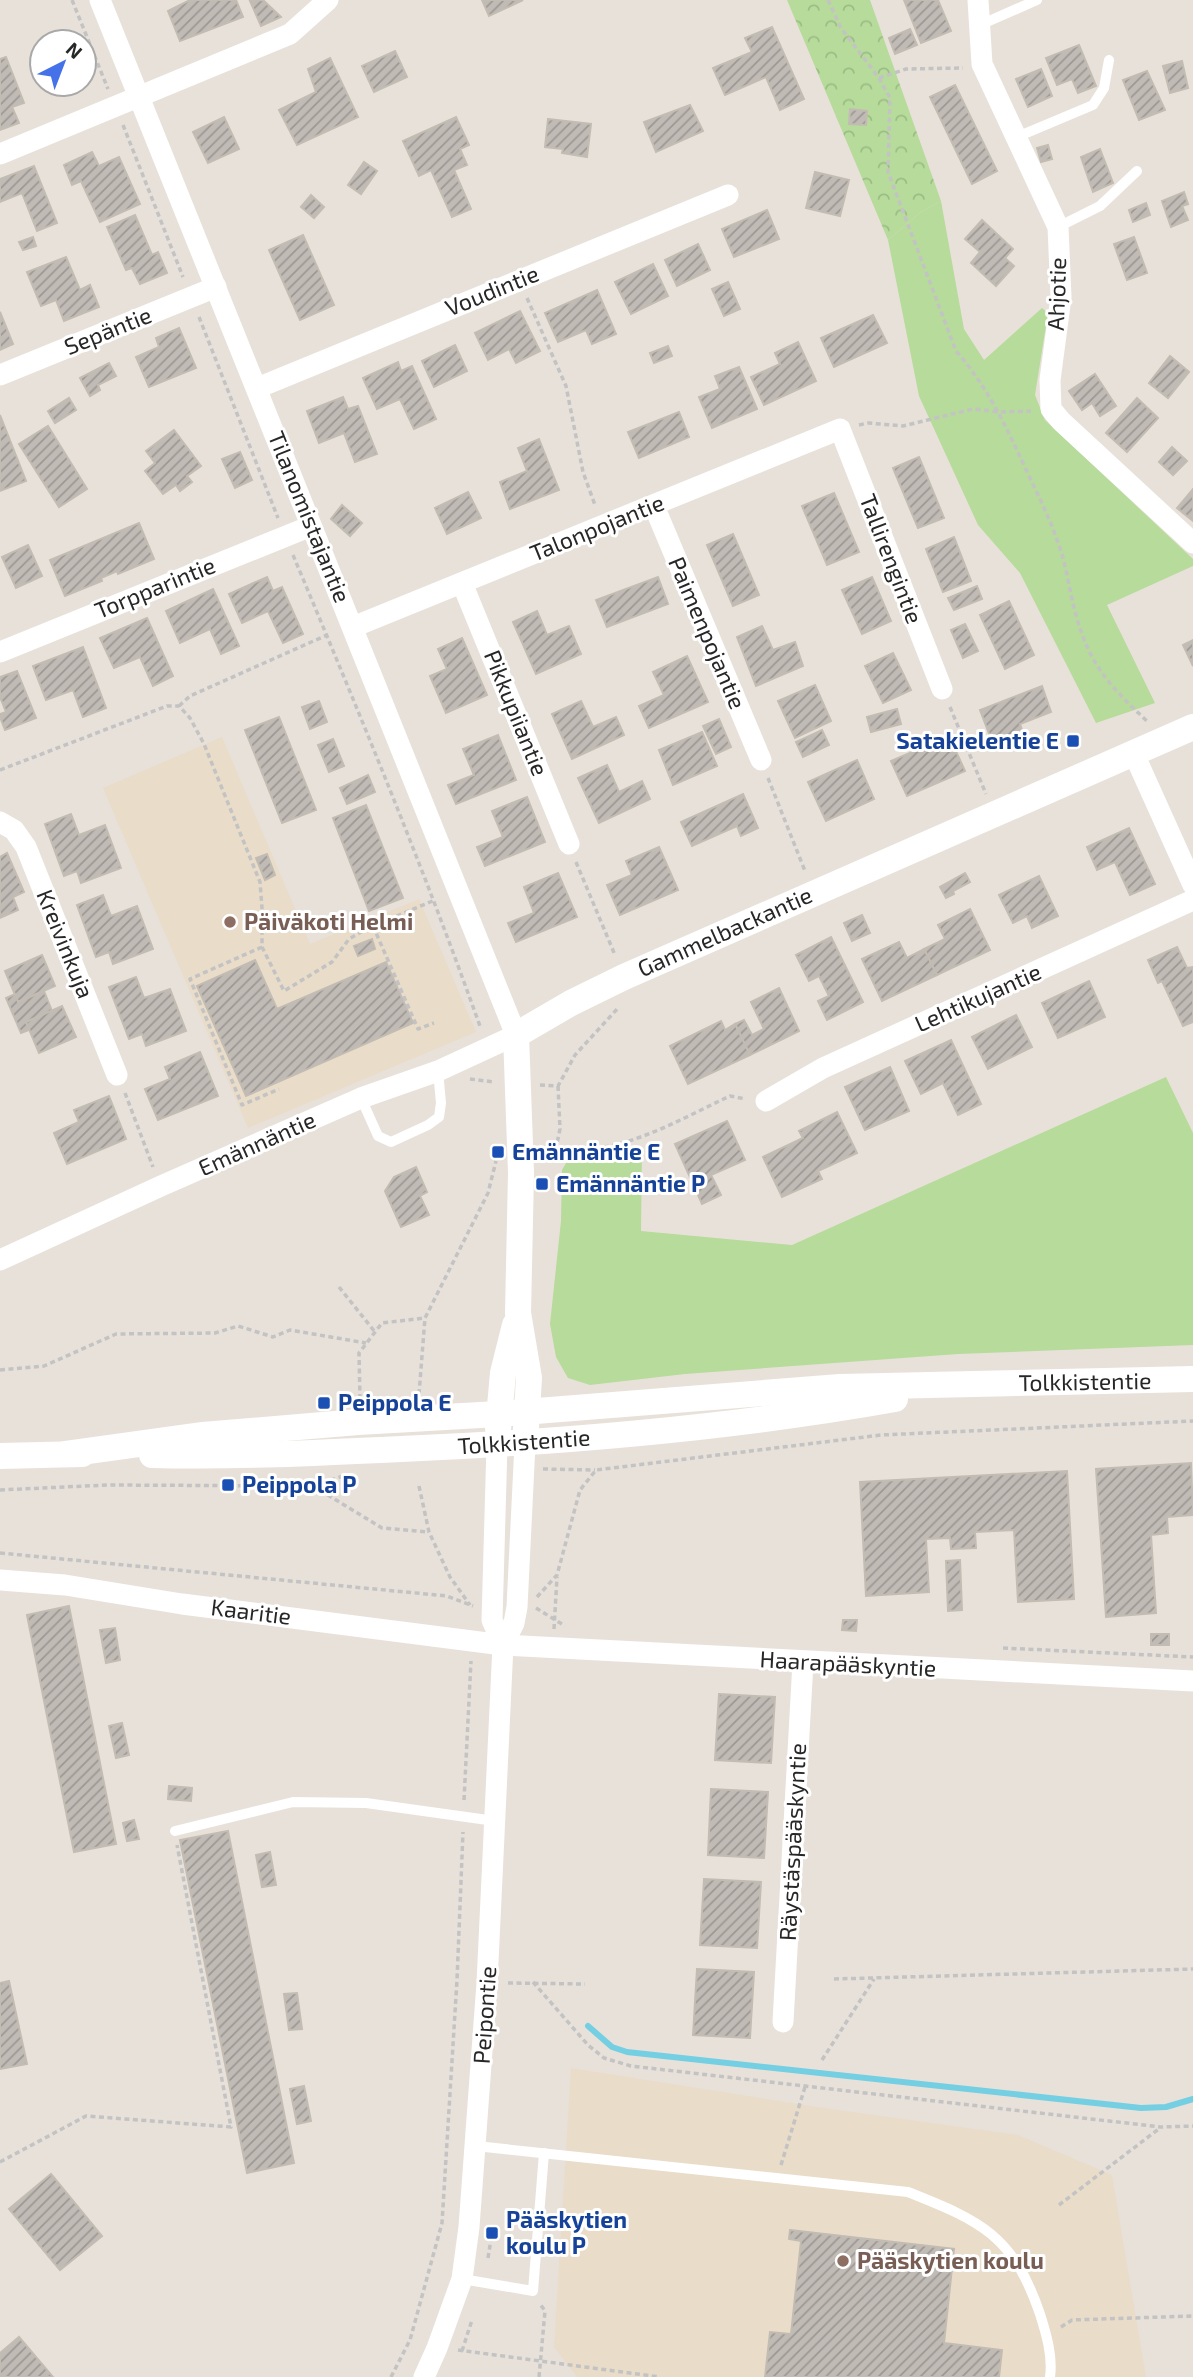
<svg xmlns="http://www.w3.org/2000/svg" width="1193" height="2377" viewBox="0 0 1193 2377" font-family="'Exo 2',sans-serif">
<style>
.education{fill:#e9dcc9}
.grass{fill:#b6db9a}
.forest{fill:url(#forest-crowns)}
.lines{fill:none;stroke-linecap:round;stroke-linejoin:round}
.stream{stroke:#74cfe3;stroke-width:6}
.building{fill:url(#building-hatch);stroke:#c3bcb3;stroke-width:2}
.path{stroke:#c3c3c3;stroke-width:3.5;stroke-dasharray:5 3.5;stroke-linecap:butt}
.service{stroke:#fff;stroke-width:10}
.minor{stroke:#fff;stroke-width:21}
.tertiary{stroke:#fff;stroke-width:26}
.transit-dot{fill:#1a4fb4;stroke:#fff;stroke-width:2.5}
.education-dot{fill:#8d6e63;stroke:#fff;stroke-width:2.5}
.labels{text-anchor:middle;stroke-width:6;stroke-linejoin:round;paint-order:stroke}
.street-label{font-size:23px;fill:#272727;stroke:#fff}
.transit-label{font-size:23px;font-weight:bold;fill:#164399;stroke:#fff;text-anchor:start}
.education-label{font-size:23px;font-weight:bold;fill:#785e54;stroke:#fff;text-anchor:start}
</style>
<defs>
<pattern id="forest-crowns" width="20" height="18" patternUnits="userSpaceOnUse" patternTransform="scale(1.75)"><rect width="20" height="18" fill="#b6db9a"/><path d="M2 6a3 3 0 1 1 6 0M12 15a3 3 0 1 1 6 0" fill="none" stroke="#9cbc85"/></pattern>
<pattern id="building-hatch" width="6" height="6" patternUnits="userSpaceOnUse" patternTransform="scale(1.75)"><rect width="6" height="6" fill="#c1bbb6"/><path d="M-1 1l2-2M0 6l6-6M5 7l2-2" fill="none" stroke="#9d9894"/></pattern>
</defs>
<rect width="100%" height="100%" fill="#e8e1d9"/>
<g class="education">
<polygon points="222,737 310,944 419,899 476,1032 248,1128 103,788"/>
<polygon points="571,2068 817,2107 1018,2135 1112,2175 1146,2377 577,2377 554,2347"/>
</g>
<g class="grass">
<polygon points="941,201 964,329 984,360 1042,308 1048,313 1035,395 1045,420 1193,559 1193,566 1107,605 1155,703 1096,723 1020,573 978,525 919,396 888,240 921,212"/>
<polygon points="1166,1077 1193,1133 1193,1345 958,1354 685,1374 590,1385 568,1378 556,1357 550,1324 561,1221 562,1170 569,1158 604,1157 642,1146 641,1231 792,1245"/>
</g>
<polygon class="forest" points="787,0 870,0 941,201 921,212 888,240"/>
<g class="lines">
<polyline class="stream" points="588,2026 612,2047 627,2052 1141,2108 1166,2107 1193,2099"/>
</g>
<g class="building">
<polygon points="190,0 236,0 243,17 180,41 168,11"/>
<polygon points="263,0 281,17 261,26 250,1"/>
<polygon points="482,0 523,0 489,16"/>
<polygon points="904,0 938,0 951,31 921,43"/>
<polygon points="772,27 804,99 780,110 766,77 725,95 713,68 752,52 745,38"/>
<polygon points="910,29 917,45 895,54 889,38"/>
<polygon points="1079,45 1096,86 1078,93 1072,79 1057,85 1046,58"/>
<polygon points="395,51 407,77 374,92 362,66"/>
<polygon points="42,54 42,82 40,83 31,58"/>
<polygon points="6,57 24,103 12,107 19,123 0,130 0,59"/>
<polygon points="330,58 358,117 297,145 279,110 316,92 308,69"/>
<polygon points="1182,61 1188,88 1170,93 1163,66"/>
<polygon points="1041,69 1052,96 1028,107 1016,79"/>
<polygon points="1147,71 1165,110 1139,120 1123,80"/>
<polygon points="955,85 997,171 972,184 930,97"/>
<polygon points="690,105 703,131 656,152 644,122"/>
<polygon points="850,109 867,111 866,125 849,124"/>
<polygon points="224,117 239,149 208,163 193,132"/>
<polygon points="456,117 469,145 460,149 467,165 454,170 471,209 452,217 431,170 419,176 403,141"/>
<polygon points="548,119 591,124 587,157 562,153 563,149 545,147"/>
<polygon points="1048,145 1052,159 1041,162 1037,148"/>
<polygon points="1100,149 1113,183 1093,192 1081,157"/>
<polygon points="92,152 99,166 119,157 140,204 100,222 81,181 72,185 64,165"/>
<polygon points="364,162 377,171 361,194 348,185"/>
<polygon points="34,166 57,223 37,231 22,193 0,202 0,179"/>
<polygon points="815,172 849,180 840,216 806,208"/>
<polygon points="1184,192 1188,204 1182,206 1188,220 1171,227 1162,201"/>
<polygon points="311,195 324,207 314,218 301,207"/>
<polygon points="1146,203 1150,215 1133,222 1129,210"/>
<polygon points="767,210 779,239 734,257 722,229"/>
<polygon points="135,215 152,255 158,252 167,273 140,284 132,268 126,270 107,227"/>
<polygon points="982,220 1013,249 1005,258 1014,266 996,286 971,263 980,252 965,239"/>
<polygon points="303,235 334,305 300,320 269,250"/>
<polygon points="33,237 36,246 23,250 19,242"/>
<polygon points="1134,237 1147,273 1127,280 1114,244"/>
<polygon points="698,244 710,270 677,286 665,260"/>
<polygon points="66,257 80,290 90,285 99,307 64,321 56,300 41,306 27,272"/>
<polygon points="653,264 668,296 631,314 615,282"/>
<polygon points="728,282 740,309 724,316 712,289"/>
<polygon points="597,290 616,334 592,344 586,330 558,342 545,313"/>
<polygon points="520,311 540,351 516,363 509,349 488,360 475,333"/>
<polygon points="0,312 13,344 0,350"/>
<polygon points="873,315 887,343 834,367 821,338"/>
<polygon points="179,328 196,368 149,387 136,357 159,347 156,338"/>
<polygon points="798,342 816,381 764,405 751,377 780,364 775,353"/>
<polygon points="455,345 467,371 434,387 422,361"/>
<polygon points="668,346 672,356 654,363 650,353"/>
<polygon points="1170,356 1189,372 1168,398 1149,383"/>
<polygon points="398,362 401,371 412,366 436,419 414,429 400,399 377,409 363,378"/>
<polygon points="109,363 116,376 98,385 100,390 90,396 80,378"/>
<polygon points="739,367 757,409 712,428 699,397 720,389 715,376"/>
<polygon points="1095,374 1116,406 1100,416 1092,403 1082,410 1069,391"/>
<polygon points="343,397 348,409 358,406 377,454 355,462 344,433 319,443 307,411"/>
<polygon points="69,398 76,410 55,423 48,411"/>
<polygon points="1137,398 1158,418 1127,452 1106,433"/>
<polygon points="679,412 689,437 639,458 628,432"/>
<polygon points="0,415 26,481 0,491"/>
<polygon points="48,426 87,489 59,507 19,444"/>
<polygon points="174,430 201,466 187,476 192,482 180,491 176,485 163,494 145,471 155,463 146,451"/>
<polygon points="539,439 559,490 510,509 500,482 527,471 518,448"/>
<polygon points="1172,447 1187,461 1173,475 1159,462"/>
<polygon points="240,452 252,480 235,488 222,459"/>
<polygon points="919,457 944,518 918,528 893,468"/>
<polygon points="1193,489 1193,521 1177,508"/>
<polygon points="468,492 481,518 447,534 435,508"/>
<polygon points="834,493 859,552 827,565 802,506"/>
<polygon points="342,505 362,523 350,536 331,519"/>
<polygon points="139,523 154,559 118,574 117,571 101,578 102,581 65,596 50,560"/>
<polygon points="733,534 759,595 733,606 707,545"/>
<polygon points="954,537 971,581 943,592 926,549"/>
<polygon points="28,545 42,576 16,588 2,557"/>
<polygon points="267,577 273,591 282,587 303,634 283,643 268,611 242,623 229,594"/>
<polygon points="658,577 668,604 607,627 596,600"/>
<polygon points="872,577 891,621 862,634 842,590"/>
<polygon points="977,586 982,599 954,610 948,598"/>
<polygon points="213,589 239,646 221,654 210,629 180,643 166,611"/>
<polygon points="1009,601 1034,655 1005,669 980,615"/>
<polygon points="537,611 547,635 569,626 581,654 536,674 513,622"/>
<polygon points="147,618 173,676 153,686 140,657 114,668 100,638"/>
<polygon points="965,624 978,651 963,658 951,630"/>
<polygon points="762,626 773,650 795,642 803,666 756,686 737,637"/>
<polygon points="462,638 487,695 446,713 430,676 447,669 438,649"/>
<polygon points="1193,640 1193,666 1183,645"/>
<polygon points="83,647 106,708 83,717 73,690 46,700 33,666"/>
<polygon points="893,653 911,690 883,703 865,666"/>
<polygon points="687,656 708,702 649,728 639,706 664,695 653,672"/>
<polygon points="17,671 36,718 5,730 0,717 0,714 6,712 0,697 0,677"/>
<polygon points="815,685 831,721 795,738 778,701"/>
<polygon points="1042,686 1051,712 1020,724 1023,733 993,744 980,710"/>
<polygon points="319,701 327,722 310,729 302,707"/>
<polygon points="581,701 593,727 616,717 624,735 572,759 552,714"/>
<polygon points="897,709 901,724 871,732 867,717"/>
<polygon points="279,717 316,810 282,823 245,730"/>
<polygon points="719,719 731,747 716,754 703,726"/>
<polygon points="822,730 829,745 803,757 796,742"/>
<polygon points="702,732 717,766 673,785 659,750"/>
<polygon points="498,735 516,780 456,804 448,785 474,775 463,749"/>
<polygon points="949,736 965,771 907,796 891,761"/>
<polygon points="333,739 344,766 329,772 318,745"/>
<polygon points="857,760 874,799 826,821 808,782"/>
<polygon points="607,765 619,792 642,781 650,799 599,823 578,778"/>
<polygon points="368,775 375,792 347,804 340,788"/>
<polygon points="743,794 758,828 741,836 737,826 692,846 681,822"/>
<polygon points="527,797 545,842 485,866 477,847 503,837 492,811"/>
<polygon points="366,805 403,898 369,911 333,818"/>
<polygon points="71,814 79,835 105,825 121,868 81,883 77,871 64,876 45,824"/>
<polygon points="1129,828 1155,884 1130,895 1115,862 1097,870 1087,847"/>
<polygon points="659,847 678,890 620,915 607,885 632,875 626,861"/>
<polygon points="7,853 24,892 13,897 18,910 0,918 0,857"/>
<polygon points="267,854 275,875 265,880 256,858"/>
<polygon points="558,873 577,917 516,942 508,923 534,913 524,887"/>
<polygon points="965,873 970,882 953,891 954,894 946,898 940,887"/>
<polygon points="1039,876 1058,916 1032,928 1027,916 1013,923 999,895"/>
<polygon points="103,895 111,916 137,906 153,949 113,964 109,952 96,957 77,905"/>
<polygon points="970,909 990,950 937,975 924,949 945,939 938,925"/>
<polygon points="862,915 870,933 852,941 844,923"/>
<polygon points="831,937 863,1002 827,1020 818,1001 829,996 819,976 809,981 796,955"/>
<polygon points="372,939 375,949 358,956 354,946"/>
<polygon points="899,942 907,958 924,949 937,975 882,1001 862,959"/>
<polygon points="1177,947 1187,968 1193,967 1193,1022 1183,1026 1162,981 1158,983 1148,960"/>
<polygon points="42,955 55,986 18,1002 5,971"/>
<polygon points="255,960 277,1009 386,962 413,1023 246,1096 197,986"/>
<polygon points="136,977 144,998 170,989 186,1031 146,1046 142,1034 129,1039 109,987"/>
<polygon points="1089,981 1105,1017 1058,1038 1042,1003"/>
<polygon points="779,988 799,1031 750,1055 735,1024 744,1020 752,1035 764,1029 751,1002"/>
<polygon points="44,991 52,1011 26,1022 29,1030 21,1033 6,998 15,994 18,1002"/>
<polygon points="62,1006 76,1037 39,1053 26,1022"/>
<polygon points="1016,1015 1032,1047 988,1069 972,1037"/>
<polygon points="721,1021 725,1030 735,1024 750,1055 688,1084 670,1046"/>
<polygon points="951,1040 981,1104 958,1115 943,1083 921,1094 905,1061"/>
<polygon points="200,1052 218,1096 158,1120 145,1089 170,1079 165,1067"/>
<polygon points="890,1067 909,1111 865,1130 845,1087"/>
<polygon points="109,1096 126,1139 67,1164 54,1133 79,1122 74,1110"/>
<polygon points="837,1112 857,1153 818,1171 822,1179 782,1197 763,1157 803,1138 799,1131"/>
<polygon points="727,1121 745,1160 711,1175 721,1195 702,1204 675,1144"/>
<polygon points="416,1167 427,1192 420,1196 429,1215 401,1227 385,1191 394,1177"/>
<polygon points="1191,1463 1193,1515 1167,1517 1168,1533 1151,1535 1156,1613 1106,1617 1096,1469"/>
<polygon points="1067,1471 1074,1599 1018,1602 1014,1530 975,1532 976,1548 951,1549 950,1538 926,1539 929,1592 866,1596 860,1482"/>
<polygon points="960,1560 962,1610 948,1611 946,1561"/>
<polygon points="69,1606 116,1844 74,1852 27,1615"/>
<polygon points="843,1620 857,1620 856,1631 842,1630"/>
<polygon points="115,1628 120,1660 106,1663 100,1630"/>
<rect x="1151" y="1634" width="18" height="11"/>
<polygon points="719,1694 775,1697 771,1763 715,1760"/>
<polygon points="122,1723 129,1755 116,1758 109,1726"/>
<polygon points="169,1786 192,1788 191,1801 168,1799"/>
<polygon points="711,1789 768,1792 764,1858 708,1855"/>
<polygon points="134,1820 139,1839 127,1841 123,1823"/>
<polygon points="228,1831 294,2163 247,2173 180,1840"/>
<polygon points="270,1852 276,1885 262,1887 256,1855"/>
<polygon points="704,1879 761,1882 757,1948 700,1945"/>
<polygon points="697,1969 754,1972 750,2038 693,2035"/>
<polygon points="9,1981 27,2064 0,2069 0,1983"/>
<polygon points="297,1993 302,2029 289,2030 284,1994"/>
<polygon points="304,2086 311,2121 297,2124 290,2089"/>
<polygon points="51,2174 102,2236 60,2270 9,2209"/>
<polygon points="790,2230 954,2249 944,2343 1002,2350 999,2377 765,2377 770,2332 791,2334 801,2241 789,2239"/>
<polygon points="19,2337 53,2377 0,2377 0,2353"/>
</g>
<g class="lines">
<g class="path">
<polyline points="72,0 108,89"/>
<path d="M828,0L841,28L879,78L890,98L888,172L956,351C990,390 1007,429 1028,474C1039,497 1050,519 1058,543C1067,566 1069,591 1076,615C1090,667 1112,688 1149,723"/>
<polyline points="879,78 906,69 963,68"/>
<polyline points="123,125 183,277"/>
<polyline points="527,298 566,386 583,472 595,505"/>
<polyline points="199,317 278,518"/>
<polyline points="859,425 868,423 903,426 973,409 1000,412 1031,411"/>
<path d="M293,555C359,712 424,869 481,1029"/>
<polyline points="179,706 190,696 327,635"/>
<polyline points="950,707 986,794"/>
<polyline points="0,770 167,706 179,706 190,718 204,744 260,882 262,908 262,947 284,991 332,962 349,939 368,928 435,900"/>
<polyline points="768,778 805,871"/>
<polyline points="576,862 615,955"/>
<polyline points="373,926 418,1029 434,1023"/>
<polyline points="262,947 190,979 242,1105 279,1089"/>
<polyline points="470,1079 494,1082"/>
<polyline points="540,1085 558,1086 575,1055 619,1007"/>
<path d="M558,1086L560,1129L556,1148C617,1158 676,1121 730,1096L746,1099"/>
<polyline points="125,1093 153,1167"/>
<polyline points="339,1287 375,1332"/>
<polyline points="0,1370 44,1366 116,1334 215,1333 238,1326 273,1337 290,1330 366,1343"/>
<polyline points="419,1394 425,1318 488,1193 496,1161"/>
<polyline points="360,1399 359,1353 382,1323 425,1318"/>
<polyline points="543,1469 595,1470"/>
<polyline points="313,1486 382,1528 428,1532"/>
<polyline points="419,1486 429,1532 450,1577 470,1605"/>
<polyline points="0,1490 107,1485 313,1486 343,1476"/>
<polyline points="0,1553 447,1596 473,1606"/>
<polyline points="537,1597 557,1575 580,1490 596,1470 881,1435 1193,1421"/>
<polyline points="536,1608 565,1626"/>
<polyline points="554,1629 557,1577"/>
<polyline points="1003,1648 1193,1657"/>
<polyline points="464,1800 471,1661"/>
<polyline points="834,1979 1193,1969"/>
<polyline points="533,1982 588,2045 604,2058 631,2066 1161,2127 1193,2126"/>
<polyline points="508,1983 585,1984"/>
<polyline points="822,2060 874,1979"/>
<polyline points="0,2162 86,2116 231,2127 177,1845"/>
<polyline points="781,2165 805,2087"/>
<polyline points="1059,2205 1160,2128"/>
<polyline points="488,2258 492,2233"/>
<polyline points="1061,2327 1072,2320 1193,2316"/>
<polyline points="458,2350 660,2377"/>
<polyline points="462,2351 472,2320"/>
<polyline points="391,2377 410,2340 442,2223 457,1980 463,1832"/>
<polyline points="539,2377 545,2311 540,2304"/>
</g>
<g class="service">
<polyline points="980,25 1037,0"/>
<polyline points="1017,137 1093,105 1104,88 1109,60"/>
<polyline points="1058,227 1100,206 1137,171"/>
<polyline points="361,1098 378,1136 391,1142 428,1125 439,1117 441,1103 438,1071"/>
<polyline points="175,1831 293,1802 366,1803 495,1821"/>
<path d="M476,2146L908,2192C981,2221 1013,2235 1040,2314C1046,2333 1053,2356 1050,2377"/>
<polyline points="462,2279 533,2291 544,2153"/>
</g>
<g class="minor">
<polyline points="978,0 982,64 1058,227 1061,297 1050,380 1051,409 1061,421 1193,543"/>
<polyline points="0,154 290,34 328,0"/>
<polyline points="0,375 216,287"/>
<polyline points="257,388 728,195"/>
<polyline points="654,506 761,760"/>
<polyline points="462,583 569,844"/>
<polyline points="353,627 840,429 942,689"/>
<polyline points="0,652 311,526"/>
<polyline points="1134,754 1193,885"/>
<polyline points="0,822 14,830 26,847 117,1075"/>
<polyline points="766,1101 823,1068 1193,900"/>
<polyline points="0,1260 161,1186 361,1098 438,1071 516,1035 100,0"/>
<polyline points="0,1580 65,1585 182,1604 503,1645 1193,1681"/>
<polyline points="503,1645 514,1623 517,1607 525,1444"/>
<polyline points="783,2022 803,1662"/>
<polyline points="424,2377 437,2348 462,2279 469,2227 487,1983 503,1645 492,1620 497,1445"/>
</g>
<g class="tertiary">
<polyline points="498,1429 503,1373 515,1325"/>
<polyline points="525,1444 529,1378 518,1313 521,1173 516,1035 571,1003 624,977 1193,727"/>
<polyline points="66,1454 203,1435 358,1422 498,1414 840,1387 1193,1379"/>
<path d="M152,1455C235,1457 318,1453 401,1449C566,1442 732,1428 895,1399"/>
<polyline points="0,1456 82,1454"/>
</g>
</g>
<g class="transit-dot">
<rect x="1066" y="734" width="14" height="14" rx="3.5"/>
<rect x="491" y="1145" width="14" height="14" rx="3.5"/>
<rect x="535" y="1177" width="14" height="14" rx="3.5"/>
<rect x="317" y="1396" width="14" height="14" rx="3.5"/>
<rect x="221" y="1478" width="14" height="14" rx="3.5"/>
<rect x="485" y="2226" width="14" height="14" rx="3.5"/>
</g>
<g class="education-dot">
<circle cx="230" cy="922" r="7"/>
<circle cx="843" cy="2261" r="7"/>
</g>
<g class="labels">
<g class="street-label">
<text transform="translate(492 291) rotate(-22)" y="8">Voudintie</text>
<text transform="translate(1057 294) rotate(-88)" y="8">Ahjotie</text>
<text transform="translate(108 331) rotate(-22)" y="8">Sepäntie</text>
<text transform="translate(309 517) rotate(68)" y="8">Tilanomistajantie</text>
<text transform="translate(597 528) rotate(-22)" y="8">Talonpojantie</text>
<text transform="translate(891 559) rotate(69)" y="8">Tallirengintie</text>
<text transform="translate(155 588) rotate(-22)" y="8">Torpparintie</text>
<text transform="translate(707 633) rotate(67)" y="8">Paimenpojantie</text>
<text transform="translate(516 713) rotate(68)" y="8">Pikkupiiantie</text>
<text transform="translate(725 932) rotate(-24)" y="8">Gammelbackantie</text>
<text transform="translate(65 944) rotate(68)" y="8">Kreivinkuja</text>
<text transform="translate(978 998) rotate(-24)" y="8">Lehtikujantie</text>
<text transform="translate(257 1144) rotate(-24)" y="8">Emännäntie</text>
<text transform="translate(1085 1382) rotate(-1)" y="8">Tolkkistentie</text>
<text transform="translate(524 1442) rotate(-4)" y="8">Tolkkistentie</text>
<text transform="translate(251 1612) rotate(7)" y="8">Kaaritie</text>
<text transform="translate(848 1664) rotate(3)" y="8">Haarapääskyntie</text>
<text transform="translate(793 1842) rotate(-87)" y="8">Räystäspääskyntie</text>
<text transform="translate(485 2015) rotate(-86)" y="8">Peipontie</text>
</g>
<g class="transit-label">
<text x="1059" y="749" text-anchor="end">Satakielentie E</text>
<text x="512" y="1160">Emännäntie E</text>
<text x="556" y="1192">Emännäntie P</text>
<text x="338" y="1411">Peippola E</text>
<text x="242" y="1493">Peippola P</text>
<text x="506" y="2228">Pääskytien<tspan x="506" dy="26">koulu P</tspan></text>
</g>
<g class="education-label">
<text x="244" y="930">Päiväkoti Helmi</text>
<text x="857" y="2269">Pääskytien koulu</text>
</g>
</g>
<g transform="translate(63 63) rotate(42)"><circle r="33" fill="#ffffff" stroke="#a9a9a9" stroke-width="2"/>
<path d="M0-5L12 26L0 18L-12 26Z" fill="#4572e9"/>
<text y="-10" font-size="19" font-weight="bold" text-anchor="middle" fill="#272727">N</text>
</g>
</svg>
